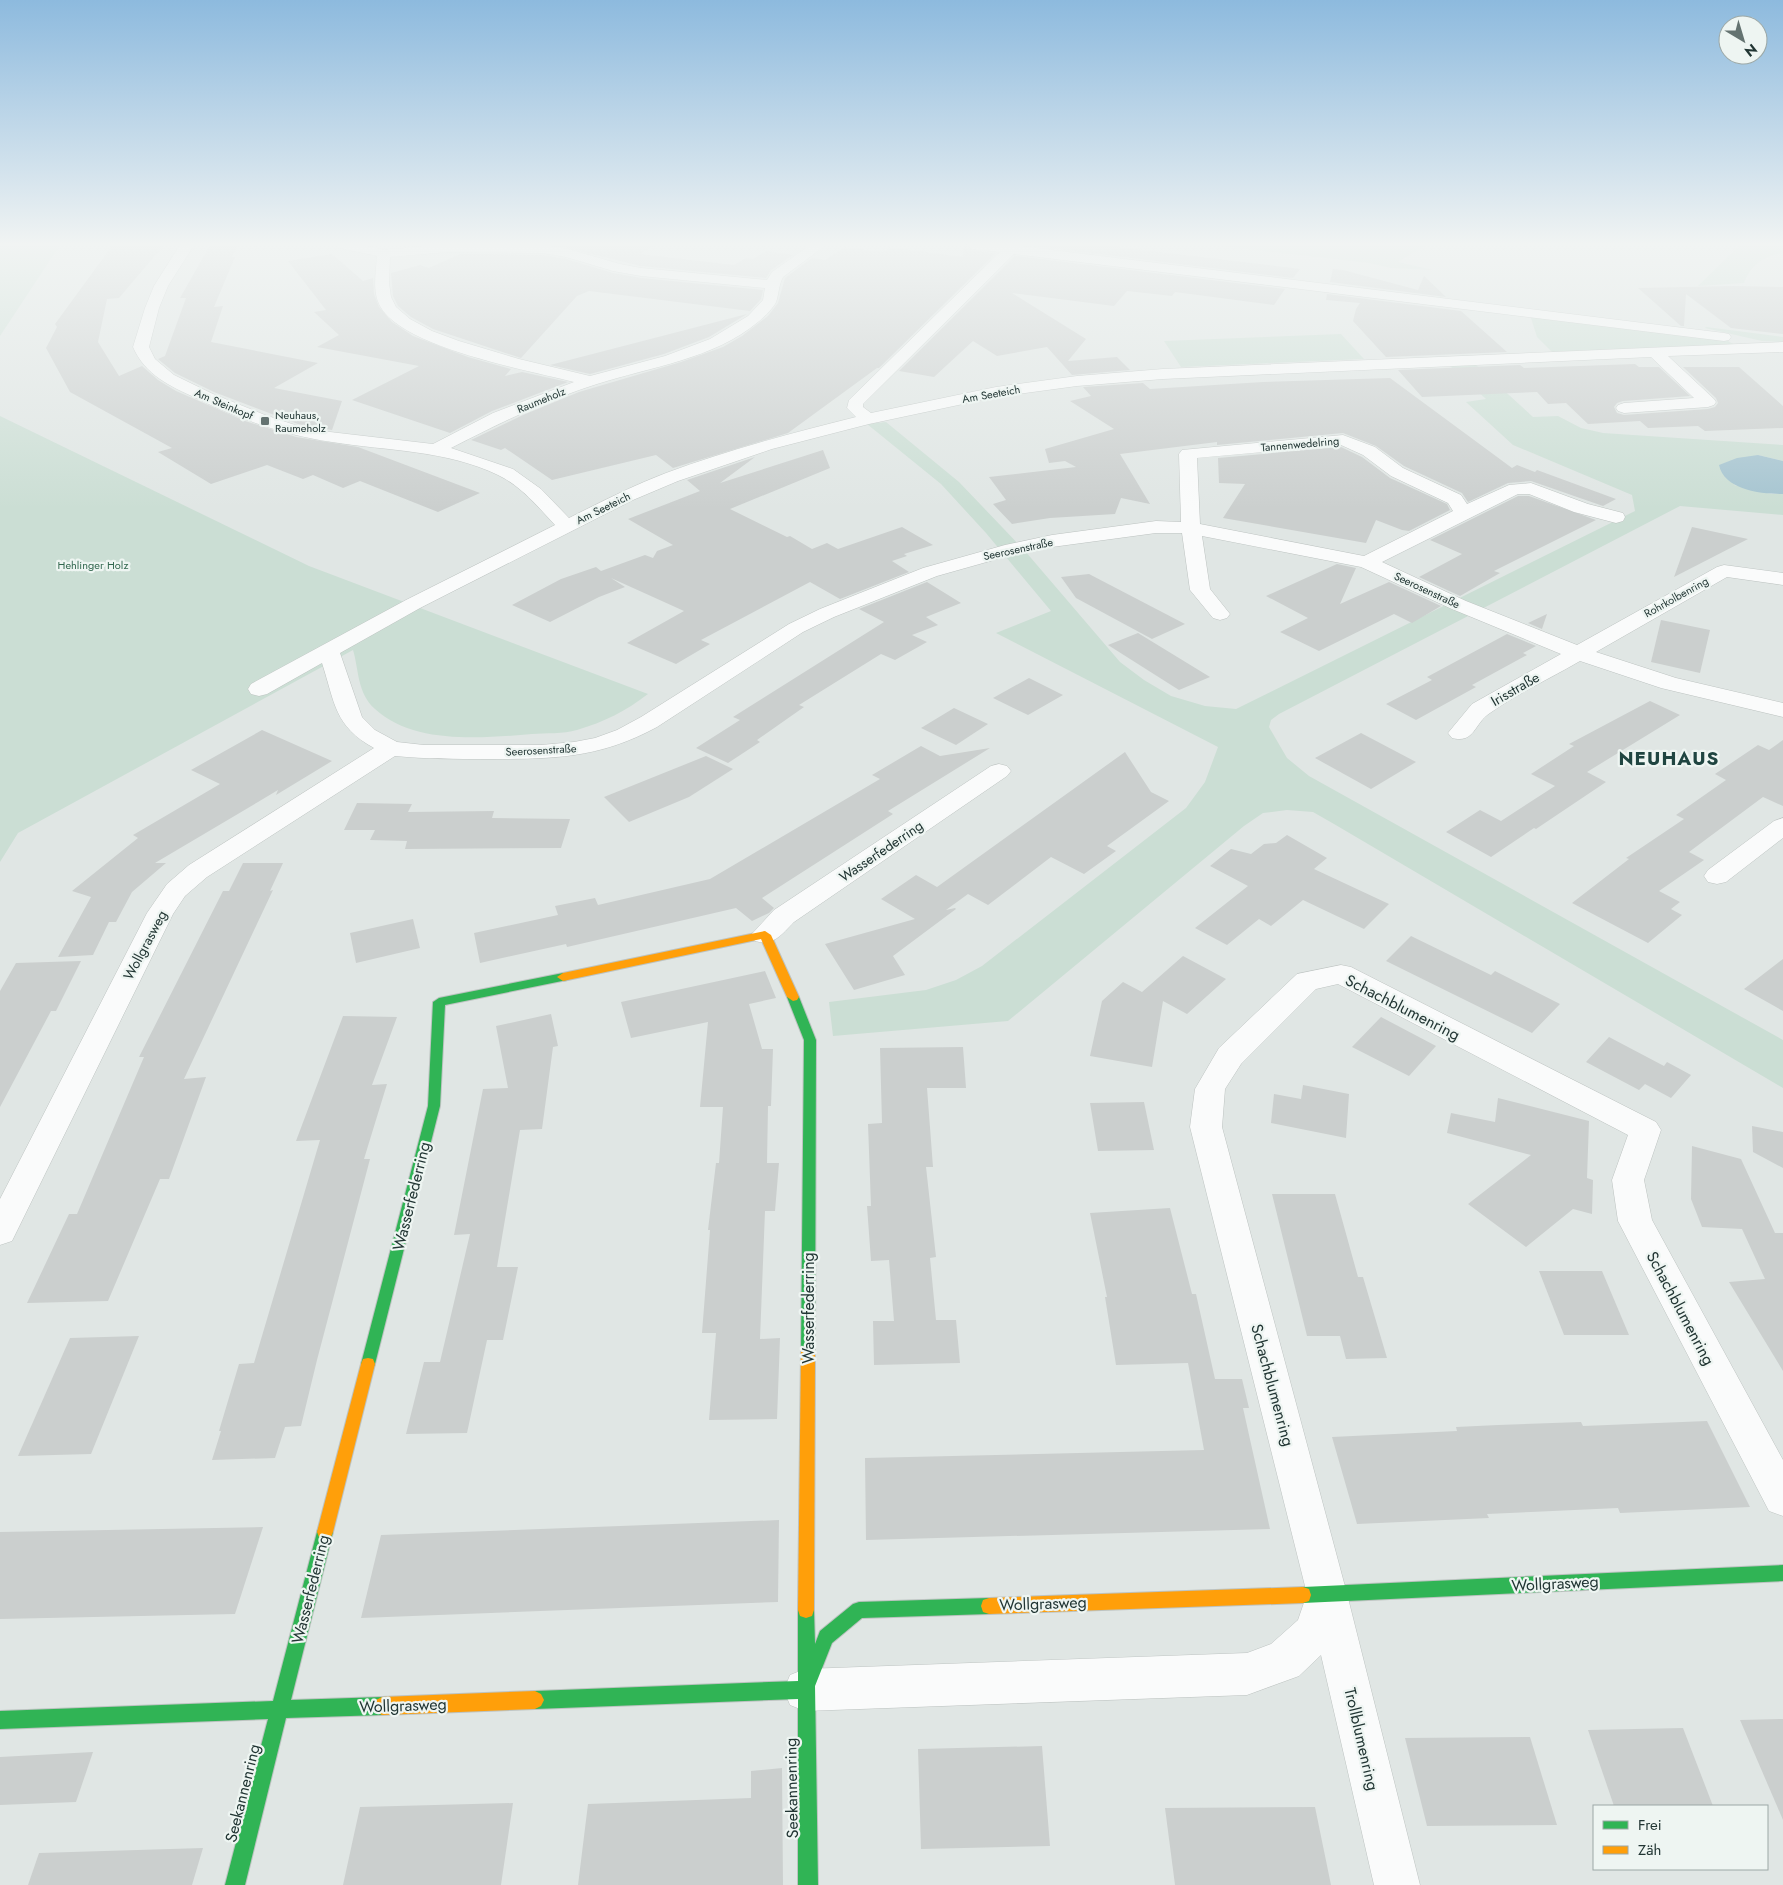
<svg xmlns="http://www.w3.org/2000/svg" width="1783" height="1885" viewBox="0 0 1783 1885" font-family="Jost,sans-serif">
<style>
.green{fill:#cbded4}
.water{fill:#a5c4d0}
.building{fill:#cbcfce}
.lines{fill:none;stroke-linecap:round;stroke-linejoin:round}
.street-casing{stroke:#bdc3c1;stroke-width:1}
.fast-casing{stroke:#bdc3c1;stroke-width:2}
.slow-casing{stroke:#bdc3c1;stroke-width:2}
.street{fill:#fafbfb;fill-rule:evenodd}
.fast{fill:#30b455;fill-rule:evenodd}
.slow{fill:#ff9f0a;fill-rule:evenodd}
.poi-dot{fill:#647371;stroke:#eef5f2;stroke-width:2}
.labels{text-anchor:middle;stroke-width:4.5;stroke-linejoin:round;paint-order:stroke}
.far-street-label{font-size:11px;fill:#213533;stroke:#eef5f2}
.far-poi-label{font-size:11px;fill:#213533;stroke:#eef5f2;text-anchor:start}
.far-park-label{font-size:11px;fill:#31674e;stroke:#eef5f2}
.street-label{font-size:14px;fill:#213533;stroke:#eef5f2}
.near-street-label{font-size:16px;fill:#213533;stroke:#eef5f2}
.district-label{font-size:19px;font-weight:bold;letter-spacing:1px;fill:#204541;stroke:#eef5f2}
</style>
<rect width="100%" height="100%" fill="#e0e6e4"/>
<g class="green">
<polygon points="0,245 60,245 0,336"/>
<polygon points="1212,245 1426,245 1398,262 1433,270 1391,268 1369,263"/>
<path d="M1740,245H1783V253C1764,256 1751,264 1744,283L1698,286Z"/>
<polygon points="1530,315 1726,340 1737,346 1553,353 1537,337"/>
<polygon points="1706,327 1783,337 1783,342 1762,341 1705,328"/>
<polygon points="1341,334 1364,359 1181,367 1164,341"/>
<polygon points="1475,364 1533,417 1558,416 1581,428 1603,433 1783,445 1783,461 1758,455 1734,485 1771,494 1783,494 1783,515 1680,506 1279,714 1271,720 1269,727 1287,758 1309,776 1783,1040 1783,1088 1334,824 1313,812 1287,810 1263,813 1244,826 1008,1021 833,1036 829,1002 926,990 956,980 982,966 1186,808 1205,782 1218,747 996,633 1051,611 986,533 941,484 867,424 886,422 959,482 1025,551 1120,662 1144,680 1171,696 1205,706 1236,709 1635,511 1632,495 1513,445 1466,402 1486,399 1450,366"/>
<path d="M0,416L309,566L648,694C626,711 604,722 577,730C563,734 546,733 532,734C483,738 414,745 375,709C357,693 359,670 353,650L18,833L0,862Z"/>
</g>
<path class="water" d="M1758,455L1783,461V494C1761,494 1724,490 1719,465L1737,458Z"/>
<g class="building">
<polygon points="164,245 119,298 107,299 98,342 119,376 142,366 158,380 176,391 245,421 296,437 358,447 480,493 438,512 360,481 343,488 313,475 303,479 267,465 211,484 158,452 172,448 70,392 46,348 57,327 55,324 112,246"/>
<polygon points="210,245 238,245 232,257 235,257 214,307 223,306 211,342 318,363 274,388 342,401 332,430 298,424 214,392 175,373 158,359 165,356 186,298 180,298"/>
<polygon points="555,245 655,245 640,254 734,265 746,258 753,259 766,251 793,255 771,270 766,278 641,266"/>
<polygon points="964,245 973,251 996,253 879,368 877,368 788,433 673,468 656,455 552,480 505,448 501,450 471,440 523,415 579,392 681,362 723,347 742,336 768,316 778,303 785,278 812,258 825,260 845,247 883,252 890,247 963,257"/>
<polygon points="1027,245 1102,245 1300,269 1293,278"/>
<polygon points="332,254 363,281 373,278 374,294 379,307 392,322 413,336 468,357 511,369 505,376 522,372 568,382 492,411 450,433 352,400 419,366 317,347 339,335 314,312 326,310 288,261"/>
<polygon points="460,254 543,255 566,259 613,273 641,278 763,290 761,299 750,311 589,291 577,296 521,358 433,329 411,317 398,306 393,296 391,273 420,265 429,268"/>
<polygon points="1015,256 1285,289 1274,305 1175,292 1172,296 1127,291 1114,306 1012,293 1086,339 1068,361 1117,357 1130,370 1072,375 1047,347 997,356 973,341 934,377 899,371"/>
<polygon points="1333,269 1343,270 1418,290 1424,276 1446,297 1330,282"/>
<polygon points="1734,286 1783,287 1783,334 1731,328 1686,294 1684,326 1681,326 1638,288"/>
<polygon points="1327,294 1461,311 1507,352 1386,357 1353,321 1356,309 1360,303 1326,300"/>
<polygon points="747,314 709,337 664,354 590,374 550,365"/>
<polygon points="1635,364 1639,367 1659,367 1690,396 1623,401 1617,403 1614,407 1617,413 1624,415 1708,409 1715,407 1718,403 1716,398 1683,367 1739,367 1783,406 1783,428 1705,431 1698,426 1648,428 1640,421 1588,424 1566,403 1548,404 1537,392 1422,397 1398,370 1520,365 1524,368"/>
<polygon points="1390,378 1512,468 1517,465 1535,472 1537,470 1616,499 1603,506 1531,481 1508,483 1468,502 1462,493 1404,466 1376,446 1343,433 1217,445 1217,442 1120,454 1150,504 1121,498 1115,514 1050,518 1012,524 993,504 1006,500 989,477 1076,467 1065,461 1049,463 1045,449 1114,429 1070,401 1091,396 1083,387 1143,383 1150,389 1263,382"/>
<polygon points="1341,447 1362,457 1390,478 1447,504 1450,510 1409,531 1402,530 1376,520 1366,543 1223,518 1245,484 1219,483 1218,458"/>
<polygon points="823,450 830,468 730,509 787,537 790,536 812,549 827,543 838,549 902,527 933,545 904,554 907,556 892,561 909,572 840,599 810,582 701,640 710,644 676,664 627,643 684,611 611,578 625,587 599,597 550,622 512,605 561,579 596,567 601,571 645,555 653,558 657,551 673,545 628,519 700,491 687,480 755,457 720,483"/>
<polygon points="1518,496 1529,496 1596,520 1494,571 1500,573 1460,596 1419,577 1462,554 1430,540"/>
<polygon points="1692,527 1748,539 1674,577"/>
<polygon points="1337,564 1356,568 1340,604 1389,582 1441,606 1412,623 1394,614 1319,651 1280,632 1308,618 1266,596"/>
<polygon points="1089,574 1185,624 1152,639 1076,598 1061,577"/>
<polygon points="927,582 961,603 926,617 938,625 912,635 927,642 895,660 881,654 799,705 804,707 757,740 760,742 728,763 696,748 740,720 733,717 884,622 859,609"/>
<polygon points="1547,614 1542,629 1528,623"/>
<polygon points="1661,620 1710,630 1700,673 1651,662"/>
<polygon points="1138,633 1210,677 1179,690 1108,645"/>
<polygon points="1507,634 1536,646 1523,653 1527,655 1472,685 1476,687 1416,720 1386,704 1432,680 1427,677"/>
<polygon points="1029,678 1063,695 1028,715 993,698"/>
<polygon points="1650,701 1680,715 1587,772 1606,782 1536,829 1534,828 1491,857 1446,832 1480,810 1501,821 1555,786 1531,774 1574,746 1569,744"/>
<polygon points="954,708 988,724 956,745 921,728"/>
<polygon points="262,730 332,761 276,795 278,790 258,802 155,863 166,863 132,892 116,922 109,922 93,955 58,957 91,897 72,891 138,838 133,835 220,784 191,770"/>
<polygon points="1361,733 1416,762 1371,789 1315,758"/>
<polygon points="1783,740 1783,806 1763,797 1689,852 1704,860 1659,891 1680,902 1671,909 1682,915 1648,943 1572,903 1629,859 1626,858 1684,819 1676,815 1726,780 1715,774 1758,745 1769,750"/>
<polygon points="921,746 940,756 990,748 888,811 893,814 762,898 774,908 769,913 752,921 736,908 567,947 566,944 480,963 474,933 558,915 555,906 595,898 598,905 710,879 880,779 872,775"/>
<polygon points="1125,752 1151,792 1169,801 1107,846 1116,851 1084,874 1051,857 988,905 968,894 946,910 955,908 956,909 893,956 905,975 854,990 825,944 915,919 881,899 916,875 937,887"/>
<polygon points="706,756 733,769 689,797 629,822 604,797"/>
<polygon points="357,803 412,804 408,812 494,811 492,818 570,819 561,848 405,849 407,841 370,840 375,830 344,830"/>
<polygon points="1287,835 1327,858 1314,869 1389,904 1364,929 1303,900 1271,926 1259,919 1227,945 1195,928 1248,886 1210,866 1231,849 1251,854 1264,844 1276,843"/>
<polygon points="243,863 283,863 270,891 273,890 184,1079 206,1077 169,1179 160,1179 108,1301 27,1303 69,1214 77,1214 144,1057 139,1057 223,891 229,891"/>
<polygon points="413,919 420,948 356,963 350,933"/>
<polygon points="1411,936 1491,975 1495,971 1560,1004 1532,1033 1386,961"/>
<polygon points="1183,956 1226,979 1187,1014 1163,1001 1152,1067 1090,1056 1102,1001 1123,982 1142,992"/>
<polygon points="1783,959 1783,1011 1744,989"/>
<polygon points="81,961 56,1011 51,1011 0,1107 0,991 16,963"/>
<polygon points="765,971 776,998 749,1004 762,1049 773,1049 771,1106 768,1106 767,1163 779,1163 775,1211 765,1211 760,1339 780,1338 777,1419 709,1420 716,1333 702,1333 710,1230 708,1230 716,1163 719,1163 723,1107 700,1107 708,1022 631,1038 621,1002"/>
<polygon points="551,1014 558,1046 553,1047 542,1129 520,1130 497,1267 518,1267 503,1340 487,1340 467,1433 406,1434 424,1362 440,1362 470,1234 454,1235 483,1089 508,1088 496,1026"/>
<polygon points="343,1016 397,1017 372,1085 387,1084 364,1159 370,1159 317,1360 301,1426 285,1427 275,1458 212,1460 221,1431 219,1431 239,1364 254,1363 320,1140 296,1141"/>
<polygon points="1381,1017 1436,1046 1409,1076 1352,1047"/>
<polygon points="1609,1037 1664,1066 1667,1062 1691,1075 1671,1098 1645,1084 1639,1090 1586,1062"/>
<polygon points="963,1047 966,1088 927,1088 933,1167 926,1167 936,1257 930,1258 936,1320 956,1320 960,1363 874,1365 873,1321 894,1321 889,1260 871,1261 867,1206 871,1206 868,1124 882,1123 880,1048"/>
<polygon points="1303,1085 1349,1094 1346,1138 1271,1123 1274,1094 1301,1099"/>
<polygon points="1498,1098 1589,1121 1587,1178 1593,1180 1592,1214 1573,1209 1526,1247 1468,1204 1531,1155 1447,1133 1451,1113 1495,1122"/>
<polygon points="1144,1102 1154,1150 1098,1151 1090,1103"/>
<polygon points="1752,1126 1783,1132 1783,1168 1753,1152"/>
<polygon points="1692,1146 1741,1159 1775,1233 1783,1233 1783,1371 1729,1282 1765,1279 1742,1229 1702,1227 1691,1199"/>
<polygon points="1272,1194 1335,1194 1358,1277 1363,1277 1387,1358 1346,1359 1340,1336 1307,1336"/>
<polygon points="1170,1208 1192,1294 1196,1294 1215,1379 1242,1379 1249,1408 1243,1408 1270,1529 866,1540 865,1458 1204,1450 1188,1363 1116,1365 1105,1297 1107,1297 1090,1213"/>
<polygon points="1539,1271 1602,1271 1629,1335 1564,1335"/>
<polygon points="139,1336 91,1454 18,1456 70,1338"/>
<polygon points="1707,1421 1750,1507 1620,1513 1618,1508 1531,1512 1487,1514 1489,1518 1357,1524 1332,1437 1457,1431 1456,1427 1498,1425 1581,1422 1583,1426"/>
<polygon points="779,1520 778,1602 361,1618 381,1535"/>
<polygon points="263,1527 235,1614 0,1619 0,1532"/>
<polygon points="1783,1719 1783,1820 1740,1720"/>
<polygon points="1683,1728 1713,1806 1614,1806 1588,1730"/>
<polygon points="1530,1737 1557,1825 1427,1826 1405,1738"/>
<polygon points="1042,1746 1050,1846 921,1849 918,1749"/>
<polygon points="93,1752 76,1802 0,1805 0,1757"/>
<polygon points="782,1768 783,1885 578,1885 588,1804 751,1798 751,1771"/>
<polygon points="513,1803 501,1885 343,1885 360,1807"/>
<polygon points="1315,1807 1331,1885 1175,1885 1165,1808"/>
<polygon points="203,1848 192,1885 28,1885 39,1853"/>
</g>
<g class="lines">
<defs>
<g id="street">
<path d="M180,245H194L168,286L159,308L149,347L155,359L174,375L213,394L265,415L298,426L330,432L433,444L493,413L574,382C528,370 403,348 380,306C372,291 376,273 377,256L339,248L337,245H362L384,250L437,245H543L568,249L620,264L641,268L767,280L772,272L810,245H826L783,277C779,285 779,291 777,299C776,306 764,317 758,322C714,359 650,367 597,384C546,400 498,424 451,448L513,469L541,489L569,518C601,502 632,486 666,473C728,450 792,433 856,417L847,408L849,400L1000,252L973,249L966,245H1011L1724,333L1729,334L1731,337L1729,340L1724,341L1014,254L863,404V407L871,413L996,387L1077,376L1163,369L1783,342V352L1668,356L1714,399L1716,402L1714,405L1708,407L1624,413L1618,411L1616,408L1618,405L1624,403L1694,398L1651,357L1163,379L1077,386L996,397L869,424L772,449L678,481L633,500L420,608L340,653L362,717L375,730L397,742L424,745H541L574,742L595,738L617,730L641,717L789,624L820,609L923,568L1005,545L1052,535L1156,521L1181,522L1179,454L1182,450L1343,435L1375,447L1403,468L1461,495L1467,504L1509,485L1531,483L1588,504L1623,513L1625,517L1623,521L1616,523L1574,512L1529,494H1518L1382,562L1466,601L1577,645L1717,567L1724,565L1783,573V585L1727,577L1596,652L1676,678L1783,703V717L1661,688L1580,661C1551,678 1518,693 1490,713C1474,723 1475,744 1452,738L1448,733L1472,704L1561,654L1452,609L1361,567L1202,536L1210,589L1230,614L1227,618L1220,620L1213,618L1190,590L1182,533H1156L1052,547L1015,554L937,576L834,617L803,632L657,727C598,759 552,759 487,759C456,759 426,759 395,756L207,877L185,896L173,914L12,1241L0,1245V1199L147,913L167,884L189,865L374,748C334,726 335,703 322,663L267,694L259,696L251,694L248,689L251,684L406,600L555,525C538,507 521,486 498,475C446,450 388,451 332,442C284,435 239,419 196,398C170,386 145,375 133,347L145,308L154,286ZM448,252L543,253L566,257L613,271L641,276L765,288L763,300L748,316L710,339L665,356L590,376L519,359L459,341L432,331L410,319L396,307L391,297L389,283L390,257ZM1341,445L1363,455L1391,476L1448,503L1453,511L1364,556L1200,524L1197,458Z"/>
<path d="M999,764L1007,766L1011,771L1007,776L794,922C781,935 774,946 755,941L751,935L774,910L991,766Z"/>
<polygon points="1783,818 1783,838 1726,882 1717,884 1708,882 1704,876 1708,870 1774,821"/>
<polygon points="1341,965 1351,967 1656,1122 1661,1130 1644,1180 1652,1220 1783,1460 1783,1516 1769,1511 1618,1221 1612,1180 1628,1135 1338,984 1316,989 1241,1064 1225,1089 1222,1127 1347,1594 1420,1885 1374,1885 1321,1655 1299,1676 1247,1695 805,1711 790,1705 784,1690 790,1675 805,1669 1247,1653 1271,1644 1298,1620 1307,1594 1190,1127 1195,1089 1219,1048 1297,974"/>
</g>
<g id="fast">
<polygon points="563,973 567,974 569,977 567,980 445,1005 440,1106 375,1364 373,1369 368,1370 363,1369 361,1364 428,1106 433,1002 439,998"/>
<polygon points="793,993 799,997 816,1040 815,1351 813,1355 808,1357 803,1355 801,1351 804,1040 787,997"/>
<polygon points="325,1524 331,1527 333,1532 291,1700 382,1697 388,1700 391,1706 388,1712 382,1715 286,1718 245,1885 225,1885 268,1719 0,1729 0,1711 273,1701 317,1532 319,1527"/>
<polygon points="1783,1565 1783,1581 1303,1603 1297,1601 1295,1595 1297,1589 1303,1587"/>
<polygon points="989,1598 995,1600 997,1606 995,1612 989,1614 862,1618 832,1643 815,1686 818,1885 798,1885 798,1699 535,1709 529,1706 526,1700 529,1694 535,1691 798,1681 798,1610 800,1604 806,1602 812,1604 814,1610 815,1644 820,1631 853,1604 859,1602"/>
</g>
<g id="slow">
<polygon points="765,931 771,935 799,997 797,1000 793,1001 787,997 761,939 563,981 557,977 563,973"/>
<polygon points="808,1345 813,1347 815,1351 814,1610 812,1616 806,1618 800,1616 798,1610 801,1351 803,1347"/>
<polygon points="368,1358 373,1359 375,1364 333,1532 331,1537 325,1540 319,1537 317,1532 361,1364 363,1359"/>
<polygon points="1303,1587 1309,1589 1311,1595 1309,1601 1303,1603 989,1614 983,1612 981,1606 983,1600 989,1598"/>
<polygon points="535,1691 541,1694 544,1700 541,1706 535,1709 382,1715 376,1712 373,1706 376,1700 382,1697"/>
</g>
</defs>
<use href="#street" class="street-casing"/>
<use href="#fast" class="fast-casing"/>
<use href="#slow" class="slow-casing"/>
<use href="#street" class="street"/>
<use href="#fast" class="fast"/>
<use href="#slow" class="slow"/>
</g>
<linearGradient id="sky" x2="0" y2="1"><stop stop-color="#8dbade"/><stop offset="0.48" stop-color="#f1f4f3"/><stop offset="1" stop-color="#f1f4f3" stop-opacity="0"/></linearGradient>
<rect width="1783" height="509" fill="url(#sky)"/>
<rect class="poi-dot" x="260" y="416" width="10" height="10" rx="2.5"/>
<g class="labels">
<g class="far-street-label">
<text transform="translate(991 394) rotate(-10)" y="4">Am Seeteich</text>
<text transform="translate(541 400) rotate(-22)" y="4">Raumeholz</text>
<text transform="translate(224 404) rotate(23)" y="4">Am Steinkopf</text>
<text transform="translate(1300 444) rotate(-5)" y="4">Tannenwedelring</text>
<text transform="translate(603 508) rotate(-26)" y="4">Am Seeteich</text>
<text transform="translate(1018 549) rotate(-12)" y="4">Seerosenstraße</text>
<text transform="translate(1427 590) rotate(25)" y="4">Seerosenstraße</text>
<text transform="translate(1676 597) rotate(-29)" y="4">Rohrkolbenring</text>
<text transform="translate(541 750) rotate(-3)" y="4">Seerosenstraße</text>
</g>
<g class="far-poi-label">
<text x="275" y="419">Neuhaus,<tspan x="275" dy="13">Raumeholz</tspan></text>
</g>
<g class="far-park-label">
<text x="93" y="569">Hehlinger Holz</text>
</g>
<g class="street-label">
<text transform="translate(1515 689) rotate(-30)" y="5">Irisstraße</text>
<text transform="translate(881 851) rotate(-34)" y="5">Wasserfederring</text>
<text transform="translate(145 945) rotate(-62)" y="5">Wollgrasweg</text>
</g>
<g class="near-street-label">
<text transform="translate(1403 1007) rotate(27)" y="6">Schachblumenring</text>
<text transform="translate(411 1196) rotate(-76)" y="6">Wasserfederring</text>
<text transform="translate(808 1308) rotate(-90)" y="6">Wasserfederring</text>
<text transform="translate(1681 1308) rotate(62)" y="6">Schachblumenring</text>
<text transform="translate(1273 1385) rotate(75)" y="6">Schachblumenring</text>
<text transform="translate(1555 1583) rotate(-3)" y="6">Wollgrasweg</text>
<text transform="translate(310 1589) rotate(-76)" y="6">Wasserfederring</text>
<text transform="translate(1043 1603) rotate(-2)" y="6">Wollgrasweg</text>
<text transform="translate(403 1705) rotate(-2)" y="6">Wollgrasweg</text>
<text transform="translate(1362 1739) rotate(77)" y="6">Trollblumenring</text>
<text transform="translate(791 1788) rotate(-91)" y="6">Seekannenring</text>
<text transform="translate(242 1793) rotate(-76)" y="6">Seekannenring</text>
</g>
<g class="district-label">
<text x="1669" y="765">NEUHAUS</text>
</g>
</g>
<rect x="1593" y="1805" width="175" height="65" fill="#eef5f2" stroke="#9ca8a6"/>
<rect x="1603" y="1821" width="25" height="8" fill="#30b455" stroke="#9ca8a6"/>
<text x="1638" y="1830" font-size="15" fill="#213533">Frei</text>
<rect x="1603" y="1846" width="25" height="8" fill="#ff9f0a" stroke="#9ca8a6"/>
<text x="1638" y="1855" font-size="15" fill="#213533">Zäh</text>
<g transform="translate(1743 40) rotate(142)"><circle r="24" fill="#eef5f2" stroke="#9ca8a6"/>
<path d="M0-4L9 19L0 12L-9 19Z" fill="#647371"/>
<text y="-8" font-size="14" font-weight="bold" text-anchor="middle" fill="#213533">N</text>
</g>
</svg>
